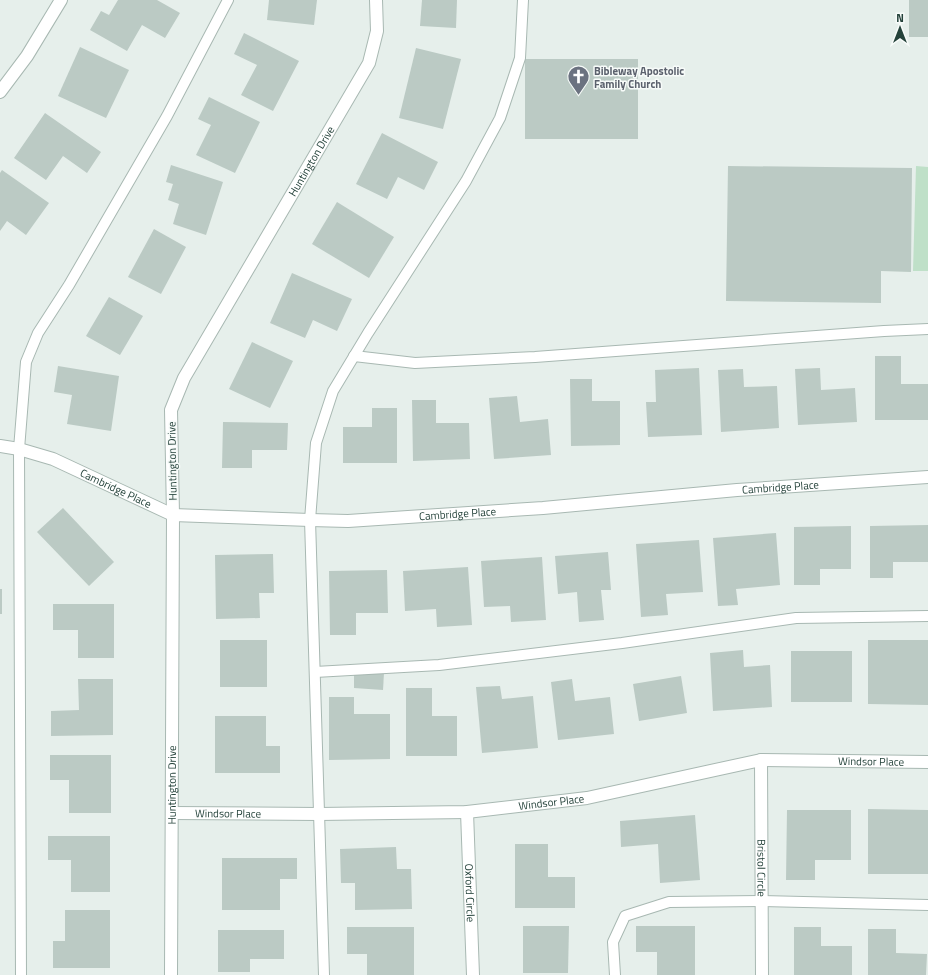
<svg xmlns="http://www.w3.org/2000/svg" width="928" height="975" viewBox="0 0 928 975" font-family="'Titillium Web',sans-serif">
<style>
.green{fill:#bfe0c8}
.building{fill:#bbcac4}
.lines{fill:none;stroke-linecap:round;stroke-linejoin:round}
.service-casing{stroke:#a8b8b2;stroke-width:12}
.minor-casing{stroke:#a8b8b2;stroke-width:14}
.service{stroke:#fff;stroke-width:10}
.minor{stroke:#fff;stroke-width:12}
.labels{text-anchor:middle;stroke-width:3;stroke-linejoin:round;paint-order:stroke}
.worship-label{font-size:11px;font-weight:bold;fill:#5b616d;stroke:#f7fbf9;text-anchor:start}
.street-label{font-size:11px;fill:#24423a;stroke:#f7fbf9}
</style>
<rect width="100%" height="100%" fill="#e6efeb"/>
<polygon class="green" points="916,166 928,167 928,271 913,271"/>
<g class="building">
<polygon points="118,0 157,0 180,13 165,38 142,25 127,51 90,30 101,11 109,15"/>
<polygon points="269,0 317,0 314,25 267,20"/>
<polygon points="422,0 457,0 456,28 420,26"/>
<rect x="909" y="0" width="19" height="37"/>
<polygon points="244,33 299,61 273,111 241,95 257,65 234,54"/>
<polygon points="80,47 129,70 106,118 58,96"/>
<polygon points="416,48 461,59 443,129 399,118"/>
<rect x="525" y="59" width="113" height="80"/>
<polygon points="209,97 260,122 235,173 196,155 211,125 198,119"/>
<polygon points="45,113 101,152 87,173 63,156 46,180 14,158"/>
<polygon points="382,133 438,162 424,190 398,177 387,199 356,184"/>
<polygon points="171,165 223,182 206,235 173,224 179,204 168,200 173,184 166,182"/>
<polygon points="728,166 912,168 911,272 881,271 881,303 726,301"/>
<polygon points="2,170 49,203 26,235 7,221 0,231 0,173"/>
<polygon points="337,202 394,237 369,278 312,244"/>
<polygon points="154,229 186,247 161,294 128,277"/>
<polygon points="292,273 352,299 337,331 313,320 305,338 270,323"/>
<polygon points="109,297 143,316 120,355 86,336"/>
<polygon points="252,342 293,361 270,408 229,389"/>
<polygon points="875,356 901,356 901,384 928,384 928,420 875,420"/>
<polygon points="58,366 119,376 111,431 67,424 72,395 54,392"/>
<polygon points="699,368 702,435 648,437 646,402 656,402 655,370"/>
<polygon points="820,368 821,390 855,388 857,422 798,425 795,369"/>
<polygon points="743,369 744,387 777,386 779,428 721,432 718,370"/>
<polygon points="570,379 592,379 592,401 620,401 620,445 571,446"/>
<polygon points="517,396 520,422 548,419 551,455 494,459 489,398"/>
<polygon points="412,400 436,400 436,423 469,423 470,459 413,461"/>
<polygon points="372,408 397,408 397,463 343,463 343,427 372,427"/>
<polygon points="223,422 288,423 287,450 252,450 252,468 222,468"/>
<polygon points="63,508 114,562 89,586 37,532"/>
<polygon points="928,525 928,562 893,562 893,578 870,578 870,526"/>
<polygon points="851,526 851,569 820,569 820,585 794,585 794,527"/>
<polygon points="776,533 780,585 736,589 738,605 718,606 713,538"/>
<polygon points="699,540 703,592 666,594 668,615 641,617 636,544"/>
<polygon points="608,552 611,590 601,590 604,620 579,622 577,592 558,594 555,556"/>
<polygon points="273,554 274,593 259,593 260,618 216,619 215,555"/>
<polygon points="542,557 546,620 511,622 510,606 484,607 481,561"/>
<polygon points="468,567 472,625 437,627 436,609 405,611 403,571"/>
<polygon points="387,570 388,613 356,613 356,635 330,635 329,571"/>
<rect x="0" y="589" width="2" height="25"/>
<polygon points="53,604 114,604 114,658 78,658 78,630 53,630"/>
<rect x="220" y="640" width="47" height="47"/>
<polygon points="868,640 928,640 928,705 868,704"/>
<polygon points="743,650 744,667 770,665 772,707 713,711 710,653"/>
<rect x="791" y="651" width="61" height="51"/>
<polygon points="354,672 384,673 383,690 354,688"/>
<polygon points="681,676 687,713 639,721 633,684"/>
<polygon points="78,679 113,679 113,735 51,736 51,711 79,710"/>
<polygon points="572,679 575,701 610,697 614,734 558,740 551,682"/>
<polygon points="500,686 502,699 533,696 538,748 482,753 476,687"/>
<polygon points="406,688 432,688 432,716 457,716 457,756 406,756"/>
<polygon points="329,697 354,697 354,714 390,714 390,759 329,760"/>
<polygon points="215,716 266,716 266,746 280,746 280,773 215,773"/>
<polygon points="50,755 111,755 111,813 69,813 69,780 50,780"/>
<polygon points="868,809 928,810 928,874 868,874"/>
<polygon points="787,810 851,810 851,860 815,860 815,880 786,880"/>
<polygon points="695,815 700,880 660,883 658,844 621,847 620,821"/>
<polygon points="48,836 110,836 110,892 71,892 71,860 48,860"/>
<polygon points="515,844 548,844 548,877 575,877 575,908 515,908"/>
<polygon points="396,847 397,869 411,869 412,909 355,910 355,883 341,883 340,849"/>
<polygon points="222,858 297,858 297,879 280,879 280,910 222,910"/>
<polygon points="65,910 110,910 110,968 53,968 53,941 65,941"/>
<polygon points="523,926 569,926 568,973 523,973"/>
<polygon points="636,926 695,926 695,975 657,975 657,952 636,952"/>
<polygon points="347,927 414,927 414,975 367,975 367,954 347,954"/>
<polygon points="794,927 821,927 821,946 852,946 852,975 794,975"/>
<polygon points="868,929 896,929 896,953 927,954 926,975 868,975"/>
<polygon points="218,930 284,930 284,959 250,959 250,972 218,972"/>
</g>
<g class="lines">
<defs>
<g id="service">
<polyline points="354,356 415,363 535,357 884,331 928,329"/>
<polyline points="315,672 439,665 622,643 796,618 928,616"/>
<polyline points="21,975 19,449 26,362 38,333 69,285 167,116 228,0"/>
<polyline points="324,975 310,520 316,443 333,391 368,333 466,181 500,118 520,58 523,0"/>
<polyline points="615,975 613,942 625,916 669,902 761,901 928,905"/>
</g>
<g id="minor">
<polyline points="0,92 27,56 61,0"/>
<path id="s1" d="M0,446L19,449L53,459L173,515L310,520L348,521L543,508L737,490L928,477"/>
<path id="s2" d="M761,760L762,975"/>
<path id="s3" d="M467,812L473,975"/>
<path id="s4" d="M172,813L319,814L467,812L587,798L761,760L928,762"/>
<path id="s5" d="M171,975L173,515L171,410L184,378L369,63L377,31L376,0"/>
</g>
</defs>
<use href="#service" class="service-casing"/>
<use href="#minor" class="minor-casing"/>
<use href="#service" class="service"/>
<use href="#minor" class="minor"/>
</g>
<defs>
<symbol id="church-pin" viewBox="-11 -11 22 30"><path d="M0 17L-7.5 6A9.5 9.5 0 1 1 7.5 6Z" fill="#6b7280" stroke="#f7fbf9"/><path d="M-1.2-6h2.4v3.5h3.3v2.4h-3.3V6h-2.4V-.1h-3.3v-2.4h3.3Z" fill="#fff"/></symbol>
</defs>
<g fill-rule="evenodd">
<use href="#church-pin" x="566" y="64" width="25" height="34"/>
</g>
<g class="labels">
<g class="worship-label">
<text x="594" y="75">Bibleway Apostolic<tspan x="594" dy="13">Family Church</tspan></text>
</g>
<g class="street-label">
<text dy="4" stroke="none"><textPath href="#s5" startOffset="851">Huntington Drive</textPath></text>
<text transform="translate(172 461) rotate(-91)" y="4">Huntington Drive</text>
<text dy="4" stroke="none"><textPath href="#s1" startOffset="796">Cambridge Place</textPath></text>
<text dy="4" stroke="none"><textPath href="#s1" startOffset="124">Cambridge Place</textPath></text>
<text dy="4" stroke="none"><textPath href="#s1" startOffset="472">Cambridge Place</textPath></text>
<text dy="4" stroke="none"><textPath href="#s4" startOffset="704">Windsor Place</textPath></text>
<text dy="4" stroke="none"><textPath href="#s5" startOffset="190">Huntington Drive</textPath></text>
<text dy="4" stroke="none"><textPath href="#s4" startOffset="380">Windsor Place</textPath></text>
<text dy="4" stroke="none"><textPath href="#s4" startOffset="56">Windsor Place</textPath></text>
<text dy="4" stroke="none"><textPath href="#s2" startOffset="108">Bristol Circle</textPath></text>
<text dy="4" stroke="none"><textPath href="#s3" startOffset="81">Oxford Circle</textPath></text>
</g>
</g>
<g transform="translate(900 28)" stroke="#f7fbf9" stroke-width="3" paint-order="stroke">
<path d="M0-3L7 15L0 10L-7 15Z" fill="#24423a"/>
<text y="-6" font-size="11" font-weight="bold" text-anchor="middle" fill="#24423a">N</text>
</g>
</svg>
